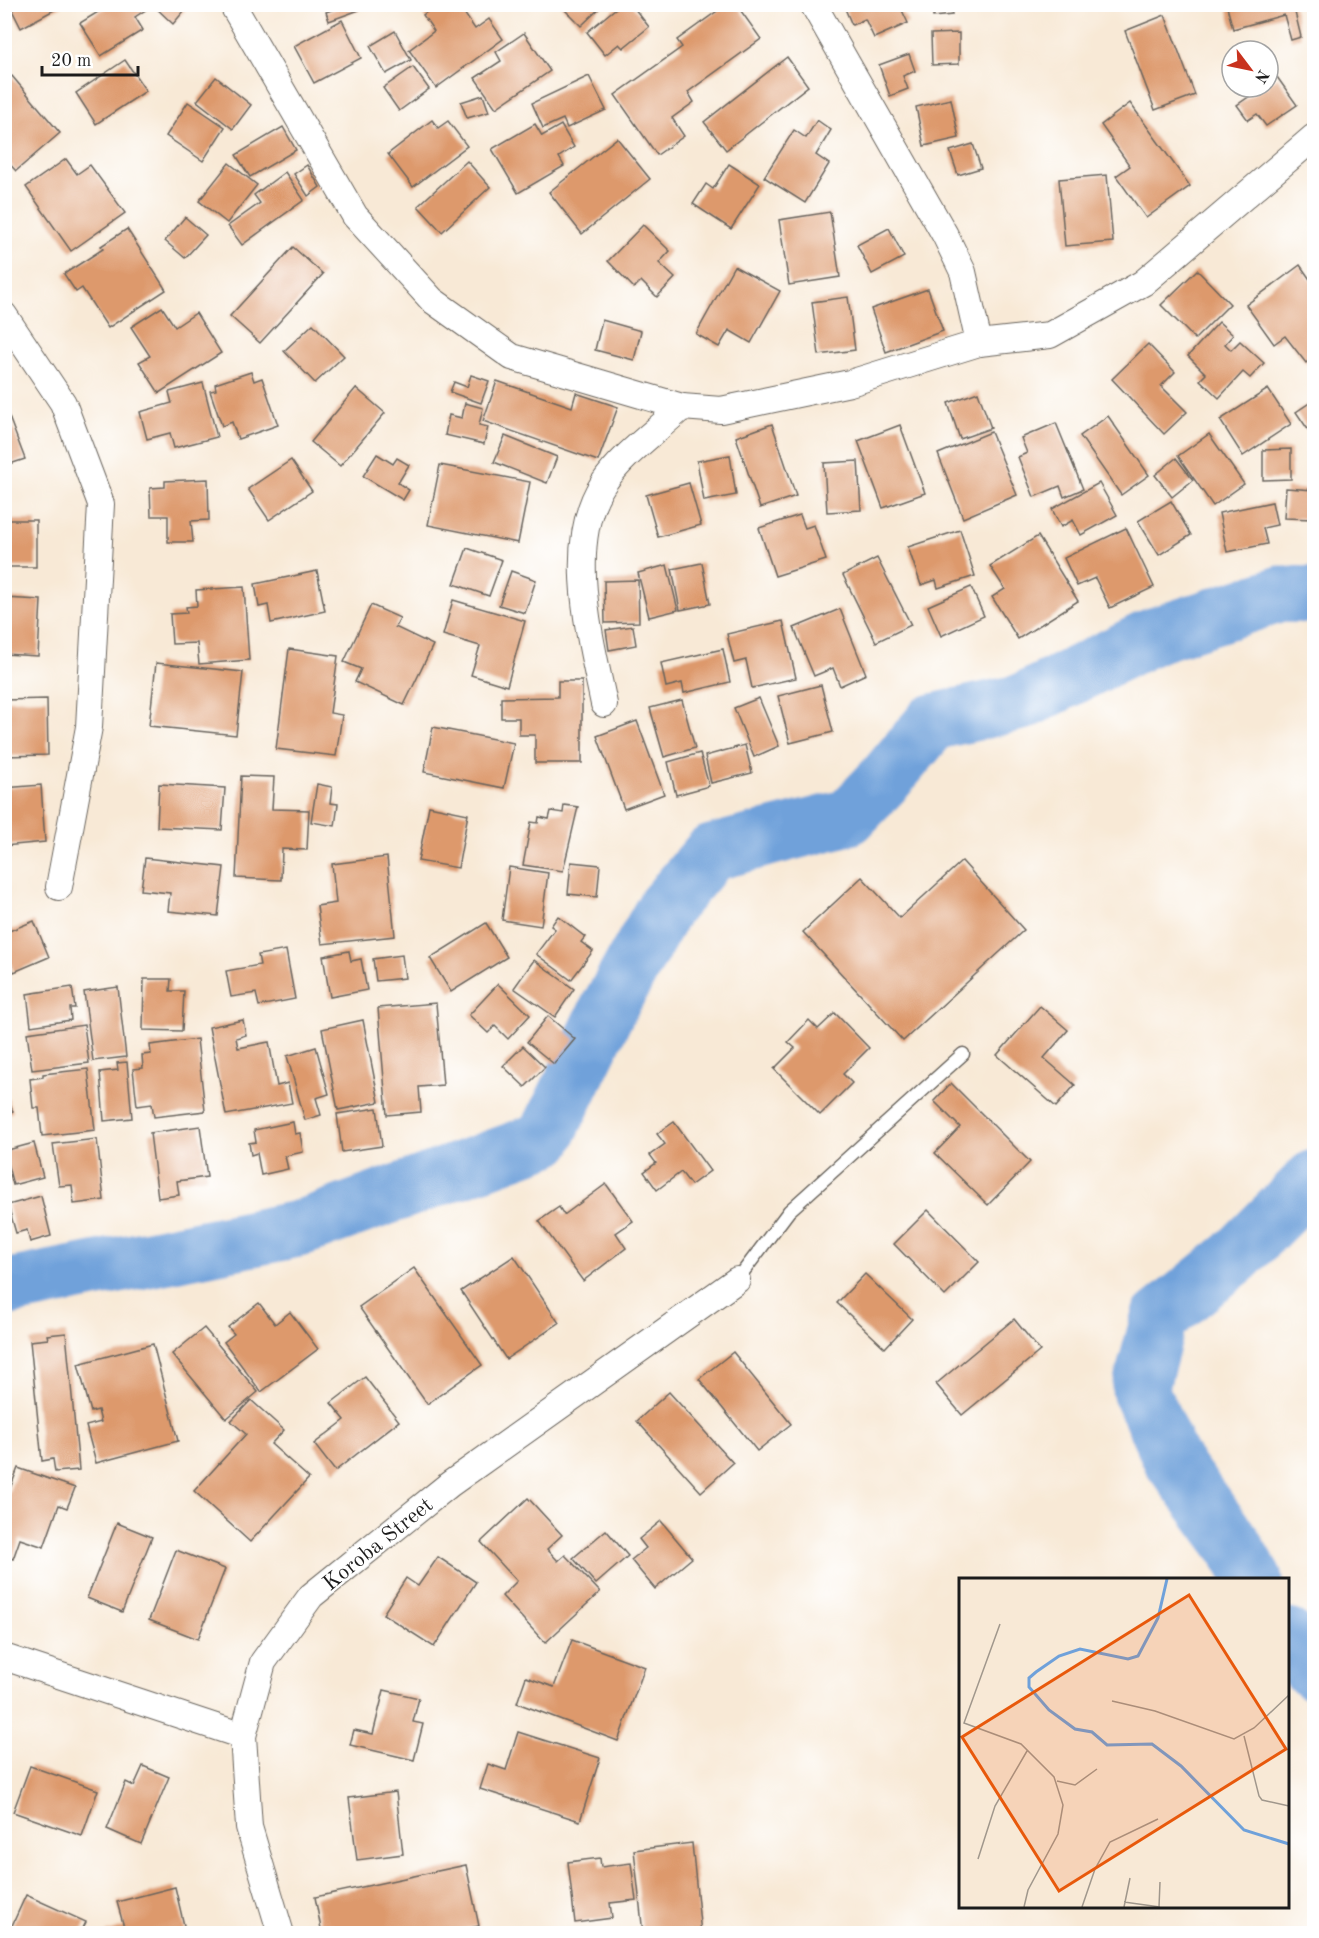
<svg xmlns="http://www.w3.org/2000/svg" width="1319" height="1938" viewBox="0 0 1319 1938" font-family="'Old Standard TT',serif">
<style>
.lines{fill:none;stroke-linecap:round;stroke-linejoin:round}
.river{stroke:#6fa1da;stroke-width:57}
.building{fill:#dd996c}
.service-casing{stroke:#69645d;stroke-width:15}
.minor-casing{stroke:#69645d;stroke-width:28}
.service{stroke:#fff;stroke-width:12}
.minor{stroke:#fff;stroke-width:26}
.labels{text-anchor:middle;stroke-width:4.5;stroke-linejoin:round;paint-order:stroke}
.street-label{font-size:22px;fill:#1c1c1c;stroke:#fff}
.inset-river{fill:none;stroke:#6fa1da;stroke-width:3}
.inset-road{fill:none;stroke:#a0978c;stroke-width:1.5}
.view{fill:#e8590c;fill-opacity:0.15;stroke:#e8590c;stroke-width:3}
.inset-edge{fill:none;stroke:#1c1c1c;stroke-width:3}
</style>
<rect width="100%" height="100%" fill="#fff"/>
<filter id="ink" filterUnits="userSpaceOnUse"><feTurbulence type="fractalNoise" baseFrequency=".0167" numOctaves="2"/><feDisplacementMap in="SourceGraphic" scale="12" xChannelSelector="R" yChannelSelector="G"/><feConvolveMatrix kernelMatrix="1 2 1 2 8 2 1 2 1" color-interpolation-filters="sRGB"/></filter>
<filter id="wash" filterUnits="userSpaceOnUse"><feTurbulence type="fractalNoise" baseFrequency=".008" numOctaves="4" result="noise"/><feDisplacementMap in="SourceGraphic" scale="24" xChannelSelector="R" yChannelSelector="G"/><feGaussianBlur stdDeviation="1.35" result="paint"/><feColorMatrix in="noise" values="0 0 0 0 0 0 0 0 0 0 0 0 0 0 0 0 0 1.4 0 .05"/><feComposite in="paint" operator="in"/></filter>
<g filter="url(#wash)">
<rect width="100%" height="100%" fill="#f8e9d6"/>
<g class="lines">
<g class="river">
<polyline points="4,1288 298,1229 545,1139 609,1007 665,907 711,853 849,817 886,778 933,722 1022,702 1153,636 1281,594 1314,595"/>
<polyline points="1254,1580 1234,1545 1172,1461 1140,1390 1159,1318 1235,1257 1314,1178"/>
<polyline points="1288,1637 1298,1656 1314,1672"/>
</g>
</g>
<g id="blocks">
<g class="building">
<polygon points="22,4 65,4 21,28 12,10"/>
<polygon points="111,4 144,4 147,9 135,17 143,30 101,56 80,23"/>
<polygon points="152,4 190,4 173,24"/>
<polygon points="437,4 458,4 475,29 489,19 503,39 436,88 409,50 434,31 423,15"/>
<polygon points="621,4 631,4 649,27 623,48 619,44 605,55 587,32"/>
<polygon points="727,4 736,4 761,39 688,92 694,102 672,118 684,136 657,155 615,95 682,47 677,40"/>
<polygon points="843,4 899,4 908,23 874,38 865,19 852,25"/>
<polygon points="932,4 951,4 952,15 933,17"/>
<polygon points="1236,4 1293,4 1301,37 1291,40 1284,15 1233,29 1227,7"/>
<polygon points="345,5 356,5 359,10 329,21 326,12"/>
<polygon points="560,5 603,5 581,26"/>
<polygon points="1165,15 1195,95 1155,110 1125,31"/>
<polygon points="342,20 361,58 314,83 294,46"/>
<polygon points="395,31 411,60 386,74 370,46"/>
<polygon points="524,33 550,71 496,108 475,78 501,61 496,52"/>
<polygon points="959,33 959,64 932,65 931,34"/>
<polygon points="909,54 915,71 903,76 908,89 890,96 879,65"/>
<polygon points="787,57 808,86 726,150 704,122"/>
<polygon points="125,60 146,91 96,124 76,93"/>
<polygon points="413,67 429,89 399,111 383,88"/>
<polygon points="12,76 60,133 16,171 4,158 4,82"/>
<polygon points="589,76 606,110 567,128 563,119 543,128 532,103"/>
<polygon points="216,77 251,105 233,129 197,101"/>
<polygon points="1277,77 1297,105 1266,126 1257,114 1248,120 1237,105 1263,87 1268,87 1268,83"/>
<polygon points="483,95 489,112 467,118 461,102"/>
<polygon points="951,99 959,138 924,146 916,107"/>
<polygon points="188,102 225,127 203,161 166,136"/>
<polygon points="1130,103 1190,186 1146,218 1116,176 1130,166 1101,125"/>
<polygon points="432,120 438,128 448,121 467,146 413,187 388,154"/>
<polygon points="817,120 831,130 816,155 829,164 805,203 764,177 794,130 806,138"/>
<polygon points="535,124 542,136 561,125 574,147 559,157 564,166 518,193 492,149"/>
<polygon points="283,127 296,150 250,177 236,155"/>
<polygon points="617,138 650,179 582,234 549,192"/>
<polygon points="973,144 981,168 958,175 950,151"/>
<polygon points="66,159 77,174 90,165 125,213 71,251 26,187"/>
<polygon points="467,161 490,187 442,232 418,206"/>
<polygon points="229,163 257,185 227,223 199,201"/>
<polygon points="729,164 760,184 731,229 693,204 706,184 713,189"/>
<polygon points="307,165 320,187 308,196 294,174"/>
<polygon points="285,172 304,200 242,245 228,226 260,203 254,195"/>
<polygon points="1107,175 1113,242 1065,246 1059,179"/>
<polygon points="830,212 840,277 789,285 779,220"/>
<polygon points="185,217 206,235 185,258 165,241"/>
<polygon points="643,225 670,251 659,263 675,278 657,297 641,281 634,288 608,261"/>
<polygon points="889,228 904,257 872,274 857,245"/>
<polygon points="127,229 166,290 108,328 82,288 76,292 64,274 103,249 101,246"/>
<polygon points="293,247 323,274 260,343 230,316"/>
<polygon points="1300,265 1314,285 1314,356 1306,363 1285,336 1274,344 1246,305"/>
<polygon points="734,266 780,291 751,343 729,330 719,347 696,334"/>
<polygon points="1197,270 1230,304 1195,339 1161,305"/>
<polygon points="928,289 943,331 886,352 871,309"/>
<polygon points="848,297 855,350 819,355 812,302"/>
<polygon points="162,307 175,327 196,313 221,353 159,393 139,362 150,356 131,327"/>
<polygon points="602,320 641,331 634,360 595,350"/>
<polygon points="1219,322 1233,335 1225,344 1231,350 1240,341 1264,363 1250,378 1243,372 1219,398 1200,380 1206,374 1188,356"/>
<polygon points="313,324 344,356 315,383 284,351"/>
<polygon points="1148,344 1175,372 1161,386 1187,412 1164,434 1112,379"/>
<polygon points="251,372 254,381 262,378 278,425 238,439 232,422 222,426 210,391 216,390 215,384"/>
<polygon points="471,375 489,381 481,403 450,392 454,382 467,387"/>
<polygon points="497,381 572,407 576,393 618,407 598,461 483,421"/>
<polygon points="203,383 217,437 174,448 170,433 147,439 140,412 172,403 169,392"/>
<polygon points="356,388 385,413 340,466 311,442"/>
<polygon points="1268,389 1291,424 1243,456 1220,420"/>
<polygon points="978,392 991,428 960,439 948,403"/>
<polygon points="1314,400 1314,431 1311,434 1296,412"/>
<polygon points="465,403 483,408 479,425 488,427 484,444 445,435 449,415 462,418"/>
<polygon points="4,404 25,459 4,466"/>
<polygon points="1108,416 1149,475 1121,495 1080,436"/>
<polygon points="1056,423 1083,489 1064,497 1060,486 1034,497 1018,457 1027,453 1021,438"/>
<polygon points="772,424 796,496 760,508 736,437"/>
<polygon points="900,425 925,493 883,508 858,441"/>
<polygon points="991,432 1017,495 963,518 938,454"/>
<polygon points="1209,434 1244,484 1213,506 1178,456"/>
<polygon points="505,436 557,457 547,483 494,462"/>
<polygon points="1291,449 1291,479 1263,480 1263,450"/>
<polygon points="377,454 393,464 397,458 409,465 398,483 409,490 403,500 363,476"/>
<polygon points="730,455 736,495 704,501 697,461"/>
<polygon points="1176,458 1193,480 1172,497 1155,475"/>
<polygon points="291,460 312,491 269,520 248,489"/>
<polygon points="858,461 861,510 827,512 824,463"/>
<polygon points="440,465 530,482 518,543 428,525"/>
<polygon points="208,479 209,520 191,521 193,542 168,542 168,516 151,516 150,488 165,487 165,481"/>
<polygon points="689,483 701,525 658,537 646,495"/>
<polygon points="1099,483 1117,515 1081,535 1073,520 1061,527 1052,509"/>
<polygon points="1286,488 1314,490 1314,519 1284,518"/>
<polygon points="1171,501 1191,535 1159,555 1138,521"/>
<polygon points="1272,502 1277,525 1263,528 1267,544 1227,552 1219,513"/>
<polygon points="800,515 805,528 814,525 826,560 775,576 759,528"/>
<rect x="4" y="520" width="32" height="47"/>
<polygon points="1126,528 1154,587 1110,608 1095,578 1077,586 1064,558"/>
<polygon points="960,530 975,576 938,588 936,580 921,585 908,547"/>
<polygon points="1038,536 1078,601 1018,639 992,597 1005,589 990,566"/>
<polygon points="467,548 502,560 489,596 454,584"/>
<polygon points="877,558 911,625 876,642 843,575"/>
<polygon points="702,563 710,604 680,610 672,569"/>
<polygon points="667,565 678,610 649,617 638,573"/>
<polygon points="317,571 325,611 271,623 268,605 259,607 255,584"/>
<polygon points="511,571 536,580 525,613 499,605"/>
<polygon points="638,580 639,622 605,623 604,581"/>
<polygon points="244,587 249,660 199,664 197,643 172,644 170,614 187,613 186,607 197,606 196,590"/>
<polygon points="971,587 984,616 941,636 928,606"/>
<polygon points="4,598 41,600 38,656 4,654"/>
<polygon points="453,600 525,621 507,686 471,675 480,646 443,635"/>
<polygon points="371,605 400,618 395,627 433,645 404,705 355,682 361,669 344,662"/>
<polygon points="840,609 866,674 840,686 833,668 814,676 794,628"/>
<polygon points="783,621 796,678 752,688 746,660 734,663 727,634"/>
<polygon points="633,626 636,645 609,650 606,630"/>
<polygon points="289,649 338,656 330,713 342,715 336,756 276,749"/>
<polygon points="723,649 730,682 684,693 682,683 666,687 661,663"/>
<polygon points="156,663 243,672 236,735 149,726"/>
<polygon points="558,681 582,681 582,763 535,763 535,735 519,735 519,718 501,718 501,698 558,697"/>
<polygon points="821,685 833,732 790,743 778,696"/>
<polygon points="759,698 779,746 754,757 734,708"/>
<polygon points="47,699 48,755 4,756 4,700"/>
<polygon points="682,700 695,748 664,757 650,708"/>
<polygon points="637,721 664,794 624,809 597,736"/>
<polygon points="433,727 514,743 504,788 424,772"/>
<polygon points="745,745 752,773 711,783 705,756"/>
<polygon points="700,753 709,786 676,795 668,762"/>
<polygon points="241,776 274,777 272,809 309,810 307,850 282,849 281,880 236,878"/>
<polygon points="159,784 225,788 222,830 157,827"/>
<polygon points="317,784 332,787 330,803 338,804 335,826 311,822"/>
<polygon points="41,785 45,842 4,846 4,788"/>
<polygon points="564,805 578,807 563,871 523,865 531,822 538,823 539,817 549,819 551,811 563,813"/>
<polygon points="429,806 468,814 458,868 418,861"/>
<polygon points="387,857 395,936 322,944 317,906 336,903 332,864"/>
<polygon points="145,858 224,867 218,916 168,911 170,893 141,890"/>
<polygon points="962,861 1024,930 903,1041 803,932 862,877 900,918"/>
<polygon points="571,862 600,865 597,897 568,894"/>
<polygon points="509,867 548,873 541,926 502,920"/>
<polygon points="558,916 585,937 581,942 593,951 571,980 536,954 555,929 551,926"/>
<polygon points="34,921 49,957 14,972 4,949 4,933"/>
<polygon points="486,923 507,957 451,992 430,958"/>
<polygon points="286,950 295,999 259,1006 256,993 231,997 226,971 260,965 258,955"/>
<polygon points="349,951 351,961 361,959 367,990 330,997 323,956"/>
<polygon points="402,955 405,978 376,981 373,959"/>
<polygon points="534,960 574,989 555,1017 514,988"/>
<polygon points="144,979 171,979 170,991 184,991 182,1031 143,1030"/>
<polygon points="498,984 530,1015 508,1039 495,1026 488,1033 469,1015"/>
<polygon points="72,987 75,1008 70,1008 71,1020 31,1026 27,994"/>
<polygon points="118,987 126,1057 93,1061 84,992"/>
<polygon points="436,1003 443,1085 419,1087 421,1112 387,1115 378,1008"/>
<polygon points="1040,1006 1068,1030 1044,1058 1075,1085 1056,1107 997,1055"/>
<polygon points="835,1013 869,1048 843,1074 852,1083 820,1115 774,1069 795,1048 788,1042 809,1020 818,1029"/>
<polygon points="548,1016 575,1039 554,1064 527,1042"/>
<polygon points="243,1020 246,1035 236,1038 238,1048 269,1042 277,1086 288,1083 292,1103 226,1115 209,1027"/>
<polygon points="363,1020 379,1102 338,1110 322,1029"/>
<polygon points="84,1025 89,1063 32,1070 27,1033"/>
<polygon points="197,1039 205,1111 154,1117 152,1104 137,1106 133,1069 143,1068 142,1055 151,1054 150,1045"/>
<polygon points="523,1046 545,1067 525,1087 503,1066"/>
<polygon points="316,1047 329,1094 316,1098 321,1115 305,1120 287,1056"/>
<polygon points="127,1062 132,1118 104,1121 100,1072 118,1070 117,1063"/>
<polygon points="88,1069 95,1130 42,1136 39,1108 33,1108 30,1079 43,1077 43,1074"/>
<polygon points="951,1083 1030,1162 988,1205 935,1153 960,1127 934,1101"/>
<polygon points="4,1089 13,1112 4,1115"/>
<polygon points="377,1108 382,1146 342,1152 337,1114"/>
<polygon points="293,1122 295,1134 300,1133 303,1152 285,1156 288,1169 261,1175 257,1153 251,1155 249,1143 256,1142 254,1130"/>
<polygon points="674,1122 710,1171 691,1185 681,1172 657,1190 644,1172 656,1163 650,1155 665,1144 657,1134"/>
<polygon points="200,1126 207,1177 177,1181 179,1195 158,1198 150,1133"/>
<polygon points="97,1139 104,1200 74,1204 72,1185 59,1186 53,1144"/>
<polygon points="34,1143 43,1177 13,1185 4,1151"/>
<polygon points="606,1184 633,1221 616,1233 626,1248 583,1281 539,1221 559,1207 564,1215"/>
<polygon points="41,1196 51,1236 30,1242 27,1230 16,1233 8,1205"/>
<polygon points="928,1210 979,1262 945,1296 894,1244"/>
<polygon points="514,1256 559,1323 506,1359 461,1291"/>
<polygon points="414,1268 482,1365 427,1404 359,1307"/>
<polygon points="865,1274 912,1319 885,1348 837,1303"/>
<polygon points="259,1303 275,1324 290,1312 318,1349 261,1392 224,1342 234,1334 228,1327"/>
<polygon points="1014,1319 1040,1351 962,1415 936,1384"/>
<polygon points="204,1328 258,1392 226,1419 172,1354"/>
<polygon points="66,1333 79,1470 55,1472 53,1459 42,1461 30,1341 48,1339 47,1335"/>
<polygon points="153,1344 178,1441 96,1463 86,1426 101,1422 98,1410 91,1412 78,1364"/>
<polygon points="733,1352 791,1424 757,1451 699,1379"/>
<polygon points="365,1377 399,1421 335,1471 314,1444 345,1420 331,1403"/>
<polygon points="669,1392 733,1463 701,1492 637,1421"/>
<polygon points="251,1400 284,1430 271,1444 309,1478 250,1542 194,1491 246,1434 231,1421"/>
<polygon points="18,1468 75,1488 67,1508 59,1505 44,1547 20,1539 13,1559 4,1556 4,1504"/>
<polygon points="528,1498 562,1535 547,1549 558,1561 565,1555 600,1592 545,1643 502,1596 517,1581 481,1542"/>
<polygon points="661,1521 692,1558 655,1589 631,1560 646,1548 639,1539"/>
<polygon points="117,1523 152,1537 122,1612 87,1598"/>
<polygon points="606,1530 628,1556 596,1584 573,1558"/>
<polygon points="176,1550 225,1569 198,1639 149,1620"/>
<polygon points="438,1557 476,1582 434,1647 383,1614 406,1578 418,1586"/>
<polygon points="572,1640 645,1667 618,1741 517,1703 526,1677 554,1687"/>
<polygon points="384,1690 419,1698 413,1722 423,1724 414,1760 350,1745 354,1730 373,1734"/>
<polygon points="518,1732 600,1758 580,1821 480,1789 488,1764 506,1770"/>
<polygon points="30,1766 98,1790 82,1836 13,1812"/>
<polygon points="143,1766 169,1777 141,1844 107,1829 126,1782 134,1786"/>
<polygon points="396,1792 403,1854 357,1860 349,1798"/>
<polygon points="692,1843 701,1934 643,1934 634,1850"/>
<polygon points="600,1858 601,1867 631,1863 636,1900 610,1903 612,1918 575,1923 568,1862"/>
<polygon points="466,1865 479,1926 442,1934 322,1934 315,1897"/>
<polygon points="175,1887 186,1934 103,1934 124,1927 117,1902"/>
<polygon points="26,1895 86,1922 80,1934 18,1934 10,1930"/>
</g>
</g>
</g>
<g filter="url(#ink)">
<use href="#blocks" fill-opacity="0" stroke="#69645d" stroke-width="1.5"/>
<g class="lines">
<defs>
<polyline id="service" points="737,1280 789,1211 963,1054"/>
<g id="minor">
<polyline points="232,4 355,216 432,300 512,357 682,407 721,410 850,383 979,343 1050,335 1143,283 1314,137"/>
<polyline points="813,4 945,235 963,272 979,343"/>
<polyline points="4,315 63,403 101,504 89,727 59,887"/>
<path d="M604,704C591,640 564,543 603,484C623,454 657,431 682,407"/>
<polyline points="4,1657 243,1736"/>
<polyline points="281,1934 249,1827 243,1736 263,1662 311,1596 450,1484 737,1280"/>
</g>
</defs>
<use href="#service" class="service-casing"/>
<use href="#minor" class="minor-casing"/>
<use href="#service" class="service"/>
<use href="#minor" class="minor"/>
</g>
</g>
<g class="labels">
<g class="street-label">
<text transform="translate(377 1543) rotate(-39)" y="8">Koroba Street</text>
</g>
</g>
<g transform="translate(959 1578)">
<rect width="330" height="330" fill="#f8e9d6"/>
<path class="inset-river" d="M208,1L199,40L179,78L169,81L121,71L100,78L77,94L70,100V109L90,132L116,151L133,154L148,167L193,166L222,188L285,252L330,266"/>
<path class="inset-road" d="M41,46L5,145L62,166L95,199L104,227L99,256L69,312L65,329M153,123L196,133L275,161L295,150L330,117M285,158L300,218L303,222L330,228M98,203L116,207L138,191M19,281L36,228L68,173M165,324L201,329M123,329L136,291L151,264L199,241M165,329L171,300M200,329L201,304"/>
<path class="view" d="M230,17L327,171L100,313L3,159Z"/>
<rect width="330" height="330" class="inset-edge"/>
</g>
<rect width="1319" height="1938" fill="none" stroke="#fff" stroke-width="24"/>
<g transform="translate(1250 69) rotate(122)"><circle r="28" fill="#ffffff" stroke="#a4a4a4" stroke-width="1.5"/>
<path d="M0-4.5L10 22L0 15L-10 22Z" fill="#c8321e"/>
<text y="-9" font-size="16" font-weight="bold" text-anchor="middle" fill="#1c1c1c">N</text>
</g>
<path d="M42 66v9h96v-9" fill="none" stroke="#1c1c1c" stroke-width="3"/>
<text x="51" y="66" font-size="18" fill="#1c1c1c" stroke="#ffffff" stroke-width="4.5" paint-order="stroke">20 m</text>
</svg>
